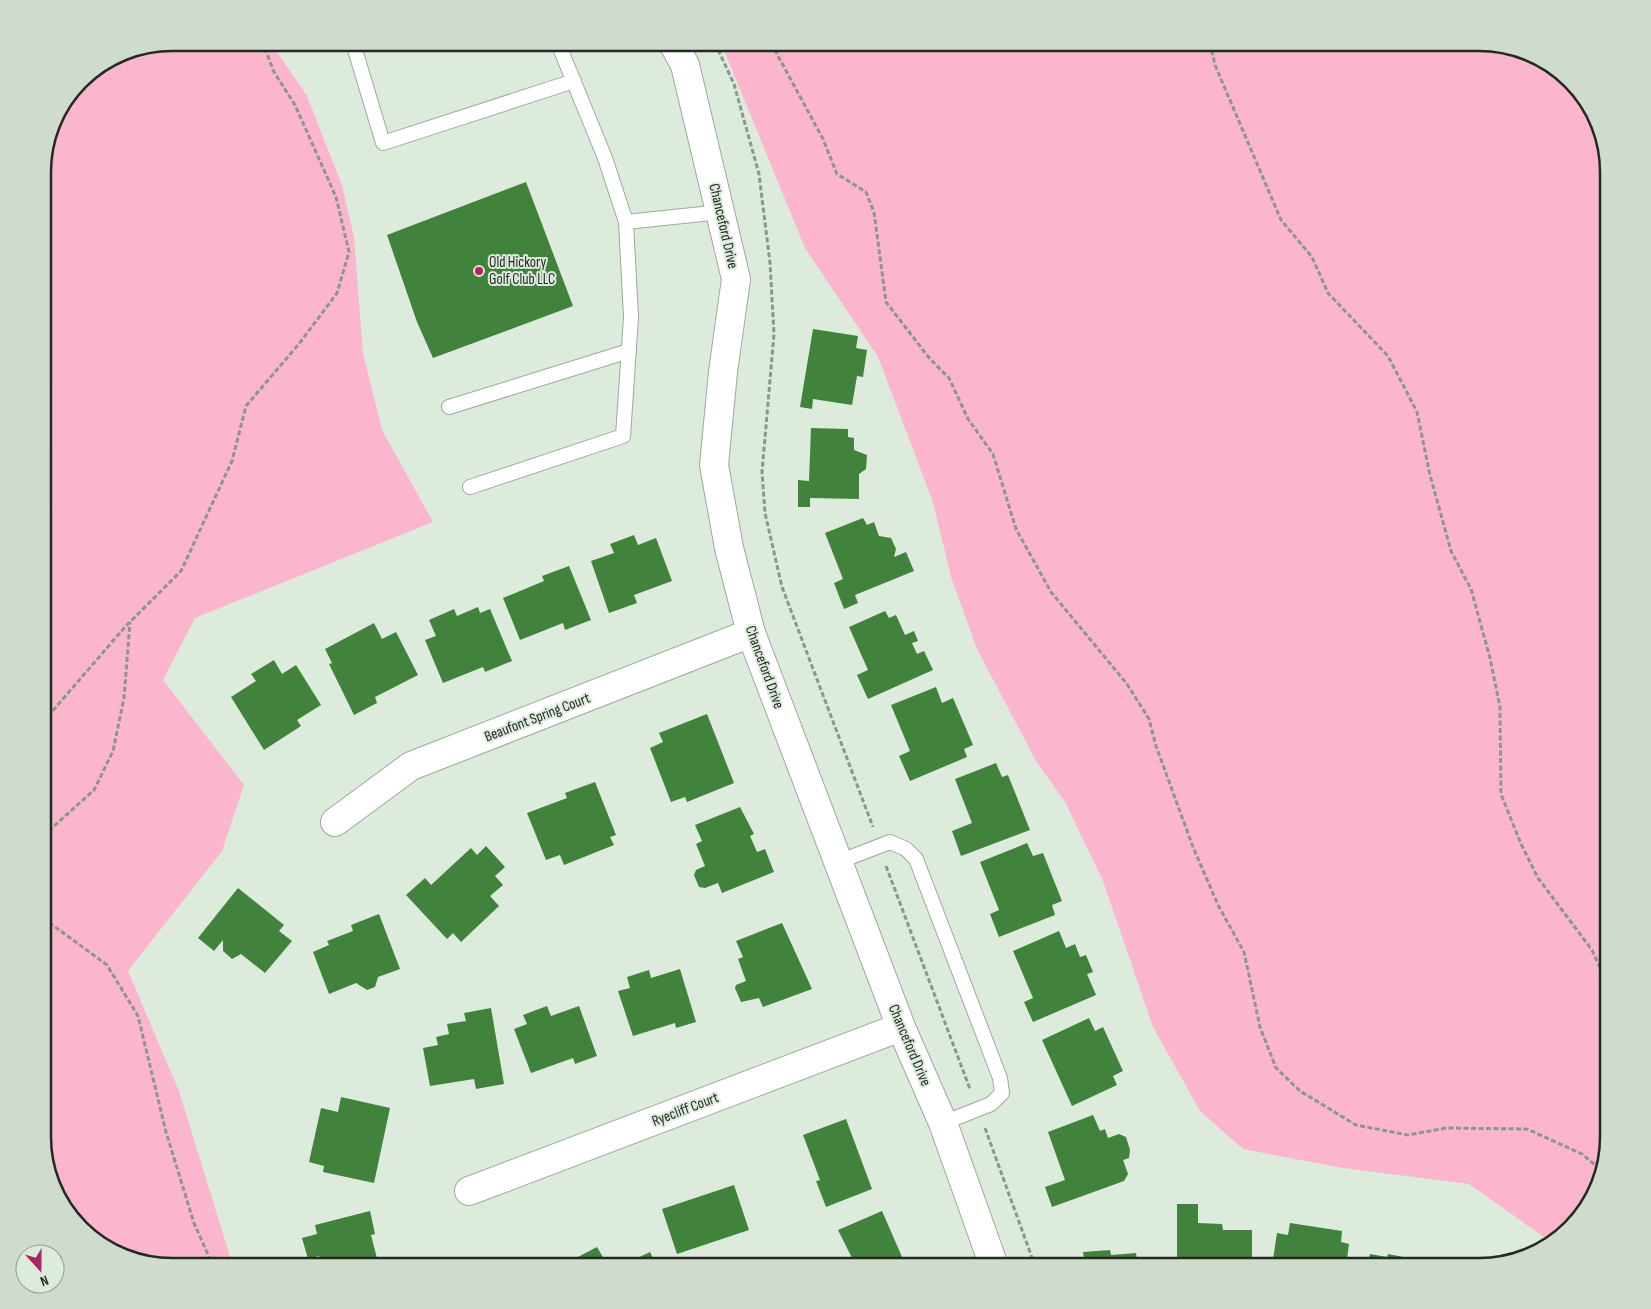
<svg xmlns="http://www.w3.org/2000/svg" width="1651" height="1309" viewBox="0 0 1651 1309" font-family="'Sofia Sans Condensed',sans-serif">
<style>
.green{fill:#fbb6cd}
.building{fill:#41833c}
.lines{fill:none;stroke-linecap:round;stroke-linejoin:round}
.lane-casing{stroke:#9da99b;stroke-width:16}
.street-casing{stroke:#9da99b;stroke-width:30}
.secondary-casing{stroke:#9da99b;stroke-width:30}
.path{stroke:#8c968b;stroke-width:3;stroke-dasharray:5 2.5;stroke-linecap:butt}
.lane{stroke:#fff;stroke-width:14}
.street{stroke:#fff;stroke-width:28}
.secondary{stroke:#fff;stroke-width:28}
.poi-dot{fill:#ae2566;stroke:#ddebdc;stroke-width:2}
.labels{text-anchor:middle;stroke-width:4;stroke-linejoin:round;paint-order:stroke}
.street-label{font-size:15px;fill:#242923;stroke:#ddebdc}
.poi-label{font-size:15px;fill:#242923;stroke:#ddebdc;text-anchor:start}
.rim{fill:none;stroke:#242923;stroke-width:2.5}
</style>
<rect width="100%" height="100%" fill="#ddebdc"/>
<g class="green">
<polygon points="172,43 271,43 307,96 342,185 354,237 363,353 382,430 433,522 195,618 163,680 244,785 222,851 128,971 179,1091 233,1266 172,1266 130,1260 87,1235 56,1195 43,1145 43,163 56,114 86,75 123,52"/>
<polygon points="721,43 1479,43 1521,49 1564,74 1595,115 1608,172 1608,1137 1599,1186 1577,1222 1551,1242 1469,1184 1343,1168 1243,1149 1200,1111 1153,1027 1103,881 1065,802 1036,761 977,649 951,577 933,502 878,357 805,248"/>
</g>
<g class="building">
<polygon points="526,182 573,306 433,358 417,322 387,235"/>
<polygon points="813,329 858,336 856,348 867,350 863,377 857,376 852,405 813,399 812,409 800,407"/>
<polygon points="811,428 848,429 848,437 854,438 854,450 867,455 866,469 859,474 859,499 810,498 810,507 798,507 798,480 809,481"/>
<polygon points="863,518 867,525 874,522 879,536 891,538 896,549 894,557 906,552 914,571 855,595 858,603 844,609 834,583 843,579 825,533"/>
<polygon points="634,535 638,545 656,538 672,581 634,595 637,603 609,613 591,561 614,553 610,544"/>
<polygon points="569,566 591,620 565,630 563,623 520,640 503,598 544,581 542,576"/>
<polygon points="478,607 480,613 490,609 512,661 485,672 483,667 443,683 425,640 436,636 429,620 454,609 457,616"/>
<polygon points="885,611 889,618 896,615 905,635 914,631 918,641 912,643 917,654 924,651 933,670 868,699 857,675 868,670 849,627"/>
<polygon points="374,623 382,639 396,632 418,675 375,697 377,703 354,715 329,664 332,663 325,649"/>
<polygon points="274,660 282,674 296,665 321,705 297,720 301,726 264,750 231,697 256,681 251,674"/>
<polygon points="936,687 942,703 953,698 973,745 964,749 967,757 910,781 899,756 910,751 891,705"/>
<polygon points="707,714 734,783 687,802 685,797 671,802 650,748 663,742 659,733"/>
<polygon points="996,763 1002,777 1008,775 1030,830 961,856 952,831 972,823 955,779"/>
<polygon points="595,782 616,835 610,837 614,845 564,865 560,855 546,860 527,813 567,798 565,793"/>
<polygon points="740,807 754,834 750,836 757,852 765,849 774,872 722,893 718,883 705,888 699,887 694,875 696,870 705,866 696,844 702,841 695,825"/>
<polygon points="1027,843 1033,856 1043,853 1062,901 1052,905 1055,915 999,937 990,914 999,910 980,862"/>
<polygon points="486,846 505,867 495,876 503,885 490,896 499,906 461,942 453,933 447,939 406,895 425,878 431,885 471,848 477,855"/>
<polygon points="238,888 284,925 279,931 292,941 265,973 241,954 232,959 223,951 223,940 214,951 198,938"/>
<polygon points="379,914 400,969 378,977 375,987 367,990 356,983 329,994 313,952 329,945 327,941 353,931 351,925"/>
<polygon points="782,923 812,989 763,1007 759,998 741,1002 735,988 736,985 746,981 738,959 743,957 736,941"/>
<polygon points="1059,931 1066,948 1075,944 1080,957 1086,955 1093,972 1087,974 1096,995 1033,1022 1024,1002 1033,998 1013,951"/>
<polygon points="680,969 696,1022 676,1028 675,1023 633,1036 618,991 630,988 627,977 649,970 651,978"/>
<polygon points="547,1006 551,1016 579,1006 597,1056 575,1064 573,1058 531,1073 514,1029 527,1024 523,1015"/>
<polygon points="491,1008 504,1084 476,1089 474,1079 430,1086 423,1048 438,1045 436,1037 449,1034 447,1024 466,1021 464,1013"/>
<polygon points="1089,1018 1095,1031 1103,1027 1123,1071 1113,1076 1117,1085 1072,1106 1042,1040"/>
<polygon points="341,1097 390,1108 374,1183 323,1172 324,1166 309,1162 321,1108 338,1112"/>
<polygon points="1093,1115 1100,1131 1105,1129 1108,1138 1119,1134 1126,1137 1130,1150 1129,1158 1123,1160 1128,1174 1124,1181 1052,1207 1045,1187 1065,1180 1048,1132"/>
<polygon points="846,1119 872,1189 826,1207 816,1181 820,1180 803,1135"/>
<polygon points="734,1185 749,1230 677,1254 662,1209"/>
<polygon points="1177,1204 1198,1204 1198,1223 1222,1224 1223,1230 1252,1230 1252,1266 1177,1266"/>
<polygon points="370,1211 375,1234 371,1235 379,1266 322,1266 319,1256 308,1259 302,1238 317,1234 315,1225"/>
<polygon points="882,1211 906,1266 856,1266 838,1230"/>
<polygon points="1290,1223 1342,1231 1341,1242 1349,1244 1346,1266 1272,1266 1277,1233 1288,1235"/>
<polygon points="597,1247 608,1266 624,1258 627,1263 650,1252 657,1266 575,1266 572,1260"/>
<polygon points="1110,1250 1111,1255 1136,1253 1137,1260 1144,1260 1145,1266 1085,1266 1083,1252"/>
<polygon points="1370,1254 1387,1257 1388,1254 1439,1264 1439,1266 1367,1266"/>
</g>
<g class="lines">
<defs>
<g id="lane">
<polyline points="353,43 383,143 574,81"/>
<polyline points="558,43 605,158 626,222"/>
<polyline points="449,407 629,351"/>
<polyline points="470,487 623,436 631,317 626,222 721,212"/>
<polyline points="838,862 890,842 906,849 916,859 1000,1078 1002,1093 991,1104 943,1123"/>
</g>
<g id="street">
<polyline points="335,822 411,766 751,633"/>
<polyline points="469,1191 901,1027"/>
</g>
<polyline id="secondary" points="673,43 685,65 736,279 723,372 714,465 729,548 751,633 901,1027 943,1123 994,1266"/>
</defs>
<use href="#lane" class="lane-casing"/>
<use href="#street" class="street-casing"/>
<use href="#secondary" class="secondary-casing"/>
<g class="path">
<polyline points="715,43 734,84 759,174 770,263 774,334 762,472 765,513 782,587 873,827"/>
<polyline points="771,43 823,139 837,174 866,192 874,212 886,302 930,359 949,378 968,419 993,454 1016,529 1051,592 1127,684 1149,719 1156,746 1193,847 1218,905 1244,952 1260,1027 1276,1068 1300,1091 1356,1125 1408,1135 1446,1128 1527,1129 1582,1154 1602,1171"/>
<polyline points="1210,43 1215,65 1281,220 1312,257 1328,293 1388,356 1417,412 1430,475 1451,551 1471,589 1490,658 1500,707 1501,794 1521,844 1538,878 1592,950 1608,985"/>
<polyline points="43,722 125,627 181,571 232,461 246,406 298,345 337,293 349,252 336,197 295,105 274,72 263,43"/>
<polyline points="43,836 94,790 113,751 124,698 130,622"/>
<polyline points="886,866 970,1089"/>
<polyline points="43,918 107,965 138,1016 166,1132 194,1223 213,1266"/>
<polyline points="985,1128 1035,1266"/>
</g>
<use href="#lane" class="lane"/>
<use href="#street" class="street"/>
<use href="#secondary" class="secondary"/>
</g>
<circle class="poi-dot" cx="479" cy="271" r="5"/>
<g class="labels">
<g class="street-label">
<text transform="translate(724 226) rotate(77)" y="5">Chanceford Drive</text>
<text transform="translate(765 667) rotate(70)" y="5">Chanceford Drive</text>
<text transform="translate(537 717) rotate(-21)" y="5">Beaufont Spring Court</text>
<text transform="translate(910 1045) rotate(67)" y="5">Chanceford Drive</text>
<text transform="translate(685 1109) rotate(-21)" y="5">Ryecliff Court</text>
</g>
<g class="poi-label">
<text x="489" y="267">Old Hickory<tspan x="489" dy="17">Golf Club LLC</tspan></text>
</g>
</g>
<path d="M0 0H1651V1309H0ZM172 51H1479A121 121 0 0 1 1600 172V1137A121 121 0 0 1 1479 1258H172A121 121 0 0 1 51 1137V172A121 121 0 0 1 172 51Z" fill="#cedbcd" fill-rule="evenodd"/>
<path class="rim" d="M172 51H1479A121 121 0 0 1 1600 172V1137A121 121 0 0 1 1479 1258H172A121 121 0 0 1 51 1137V172A121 121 0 0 1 172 51Z"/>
<g transform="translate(40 1269) rotate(159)"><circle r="24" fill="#ddebdc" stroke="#939d92"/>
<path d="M0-4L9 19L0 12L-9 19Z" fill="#ae2566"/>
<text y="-8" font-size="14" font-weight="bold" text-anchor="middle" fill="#242923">N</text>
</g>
</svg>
